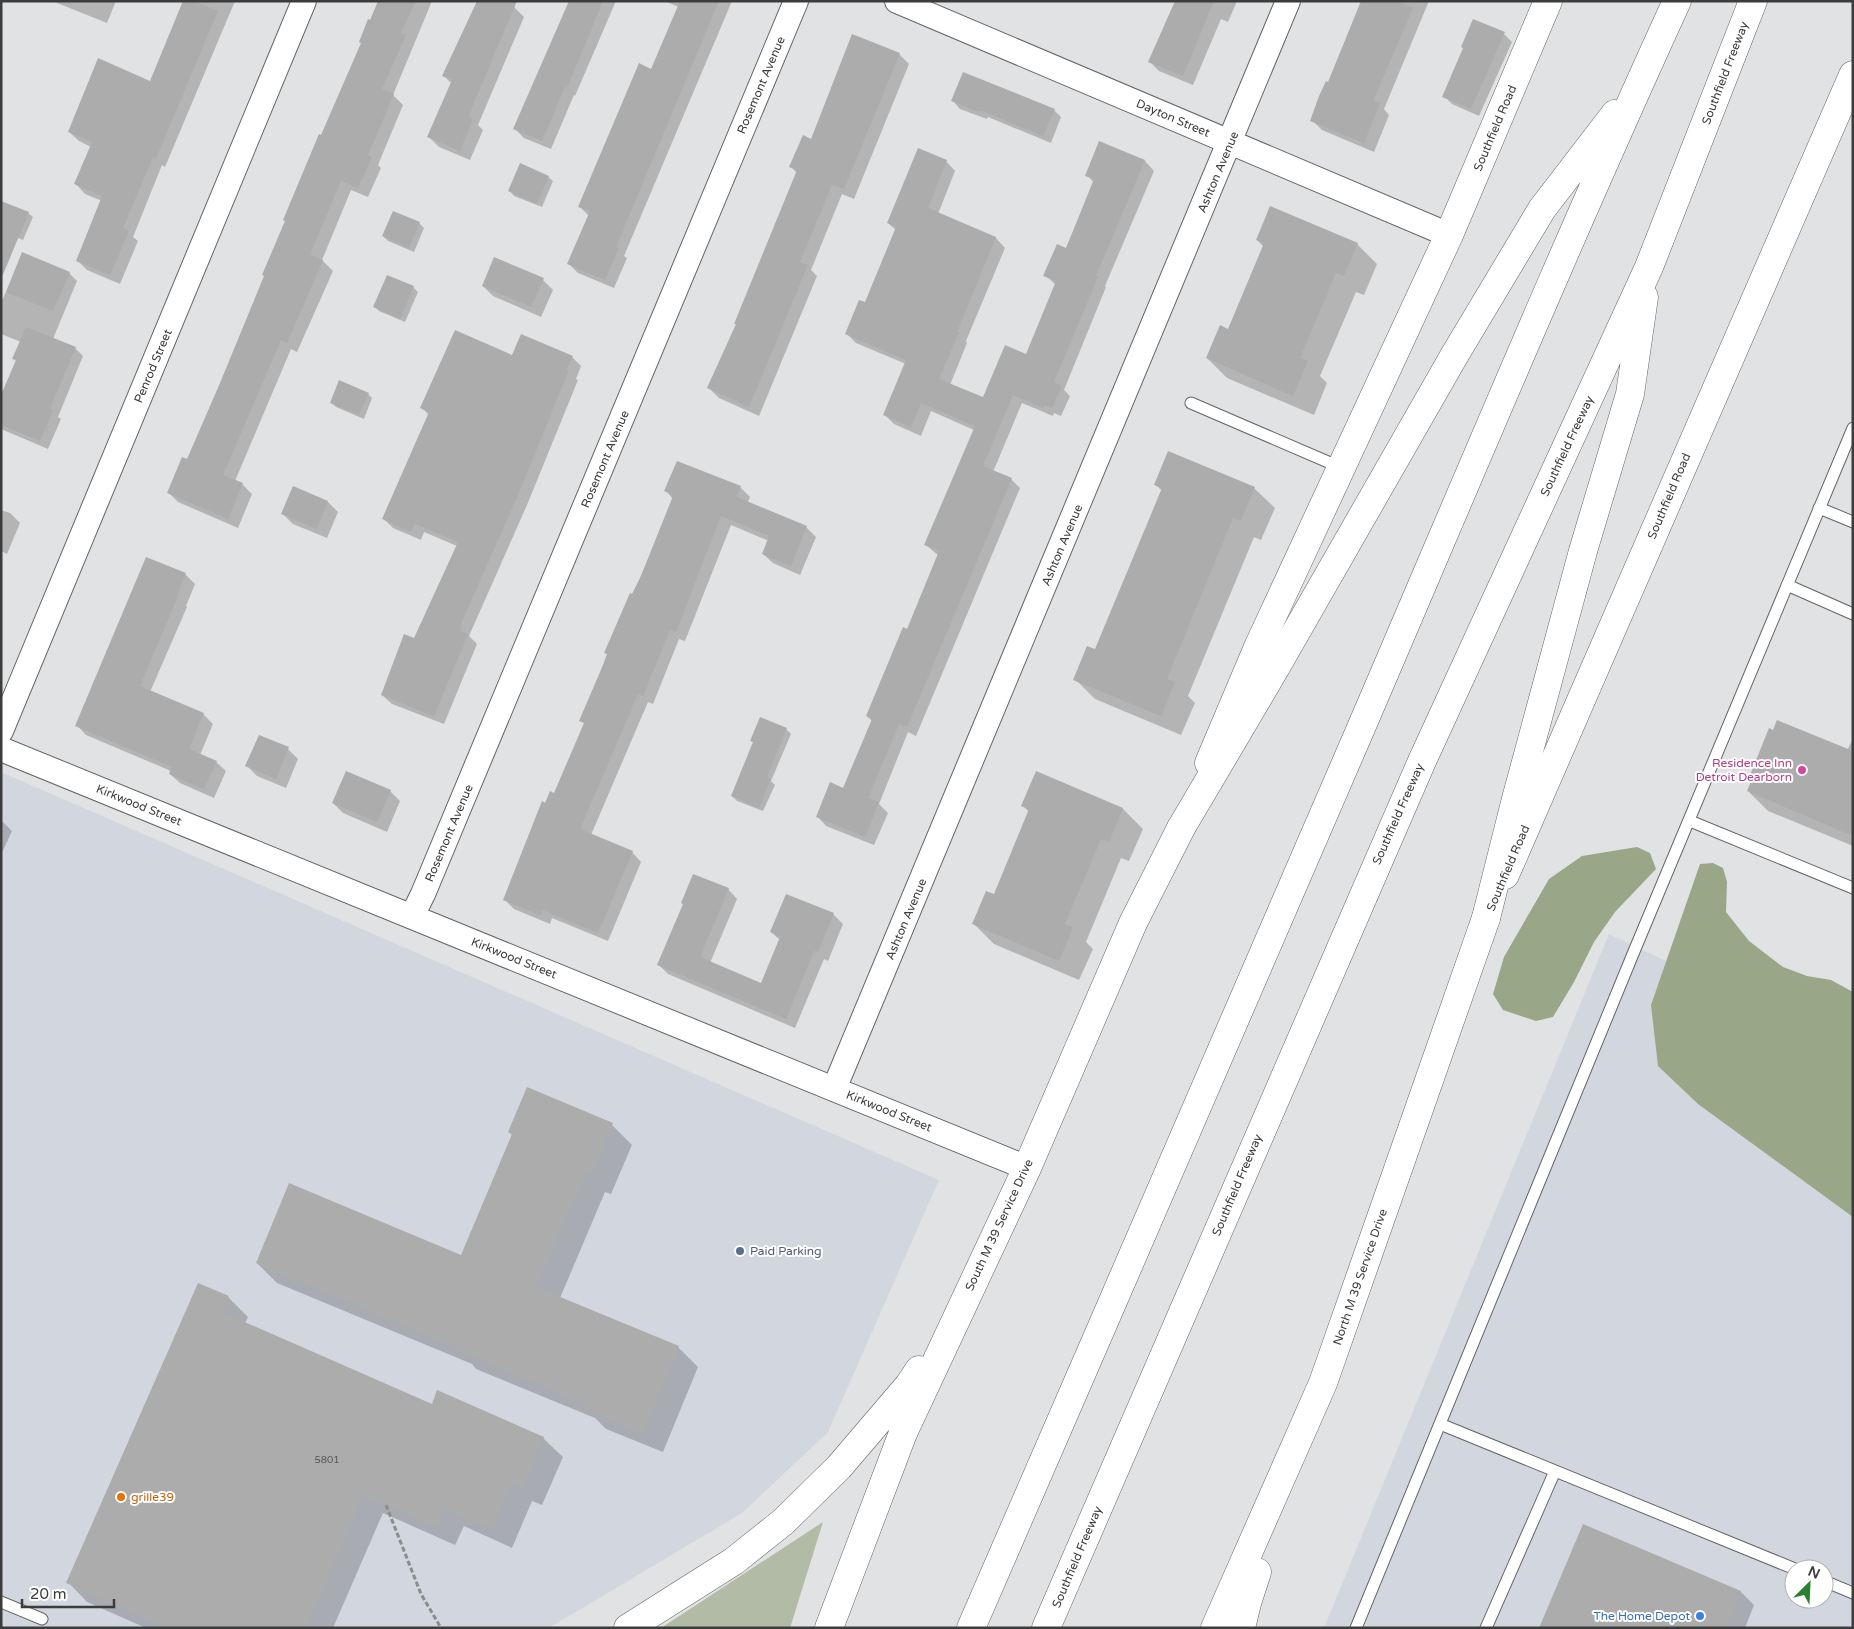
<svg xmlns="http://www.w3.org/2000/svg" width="1854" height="1629" font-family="'Varela Round',sans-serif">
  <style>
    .built { fill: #d2d7df; fill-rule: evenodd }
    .green { fill: #b2bba6 }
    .forest { fill: #99a687 }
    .shadow { fill: #0003 }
    .building { fill: #acacad }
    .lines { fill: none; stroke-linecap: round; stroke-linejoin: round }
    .lane-casing { stroke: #646566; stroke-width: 13 }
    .street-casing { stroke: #646566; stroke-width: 26 }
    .secondary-casing { stroke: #646566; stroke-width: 29 }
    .primary-casing { stroke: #646566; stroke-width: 29 }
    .highway-casing { stroke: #646566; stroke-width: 29 }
    .path { stroke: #8b8c8c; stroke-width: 3; stroke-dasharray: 5 2.5; stroke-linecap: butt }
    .lane { stroke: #fff; stroke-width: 11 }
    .street { stroke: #fff; stroke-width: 24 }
    .secondary { stroke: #fff; stroke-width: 28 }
    .primary { stroke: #fff; stroke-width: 28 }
    .highway { stroke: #fff; stroke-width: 28 }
    .hotel-dot { fill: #d1479c; stroke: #fff; stroke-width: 2 }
    .service-dot { fill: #5c6f8a; stroke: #fff; stroke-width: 2 }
    .food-dot { fill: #e8710a; stroke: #fff; stroke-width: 2 }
    .shop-dot { fill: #3f7fe0; stroke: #fff; stroke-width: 2 }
    .labels { text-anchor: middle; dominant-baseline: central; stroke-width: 4; stroke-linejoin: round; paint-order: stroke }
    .number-label { font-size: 10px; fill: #585858 }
    .street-label { font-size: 12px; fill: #3c3c3c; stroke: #fff }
    .hotel-label { font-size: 12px; fill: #b23c85; stroke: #fff; text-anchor: end }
    .service-label { font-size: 12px; fill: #4e5e75; stroke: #fff; text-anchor: start }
    .food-label { font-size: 12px; fill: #c56008; stroke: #fff; text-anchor: start }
    .shop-label { font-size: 12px; fill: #366cbe; stroke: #fff; text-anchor: end }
  </style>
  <rect width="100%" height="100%" fill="#e1e2e3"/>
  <path class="built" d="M1 772 939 1180 828 1432 742 1513 549 1628H1Z
    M1609 934 1685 970 1853 1119V1628H1324ZM1794 1569H1824V1599H1794Z"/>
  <path class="green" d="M823 1522 790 1628H661Z"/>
  <path class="forest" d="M1637 847 1650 853 1656 869 1615 912 1594 942 1574 982 1553 1017 1536 1021 1503 1010 1493 994 1504 957 1549 879 1582 856Z
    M1713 863 1723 868 1727 882 1726 912 1749 941 1783 967 1807 976 1831 980 1853 992V1217L1698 1104 1658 1066 1651 1005 1700 864Z"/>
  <path class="shadow" d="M52 1H116L107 23Z
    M183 1H235L165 167 162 165 133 237 138 241 120 284 87 270 77 260 102 201 85 194 76 184 91 147 79 141 69 132 151 82Z
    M380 1H432L393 95 403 105 378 165 381 168 368 197 351 190 322 260 333 271 297 352 291 349 235 481 242 484 252 494 238 528 178 502 168 492 187 461 221 384Z
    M570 1H616L575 96 574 95 551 149 524 138 515 129Z
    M664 1H732L624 256 627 258 614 288 578 273 569 264 589 216 579 206 652 70 679 7Z
    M1177 1H1237L1228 22 1221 19 1193 85 1159 71 1149 61Z
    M1363 1H1429L1384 109 1389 115 1374 152 1322 130 1312 120 1329 84Z
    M514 7 524 17 478 125 483 130 470 160 439 147 429 137 452 84 444 76Z
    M1504 34 1512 42 1479 116 1452 104 1444 96 1464 48Z
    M899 54 909 64 854 199 842 194 811 270 817 276 759 416 719 398 709 388 737 325 797 173 791 167 812 141Z
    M953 101 1054 110 1061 117 1051 143 988 117 987 119 960 109Z
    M1100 143 1145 161 1154 171 1105 286 1106 287 1064 390 1070 396 1061 416 1054 413 1053 416 1022 403 993 472 1011 479 1020 488 916 736 908 732 879 804 888 813 874 845 826 826 817 816 844 789 872 721 867 716 908 630 939 556 926 545 974 430 931 411 921 436 894 424 885 415 906 364 856 343 847 334 866 304 896 230 888 223 946 161 955 171 938 214 996 238 1005 248 966 341 967 343 950 385 984 399 1027 356 1056 285 1045 275 1067 249 1094 183 1087 175Z
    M548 177 553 181 542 207 514 196 510 191Z
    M28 213 33 217 23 240 1 231Z
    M419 223 424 228 414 252 388 241 383 236Z
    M1257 240 1357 244 1377 264 1364 295 1356 292 1320 376 1327 383 1314 415 1227 378 1207 358 1228 330 1264 247Z
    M23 254 69 273 77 281 53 339 75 348 83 356 58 417 61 419 48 449 1 429V398L17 362 14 359 21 342 1 334V303Z
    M543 280 553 290 541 317 493 296 483 286Z
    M413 287 418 292 405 322 379 311 375 307Z
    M513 356 572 357 581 366 576 379 578 380 527 505 469 636 477 644 444 724 392 704 382 695 415 640 457 546 424 532 421 540 393 528 384 519 429 415 421 407Z
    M368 394 372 398 364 419 336 407 331 402Z
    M1169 453 1254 488 1275 508 1261 540 1254 537 1188 696 1195 703 1181 735 1095 699 1075 679 1096 650 1162 491 1156 485Z
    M678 462 741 488 750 497 748 502 806 527 816 537 800 575 773 563 763 554 769 541 731 525 685 641 679 639 653 704 648 702 591 835 632 852 641 862 608 941 552 918 550 924 514 909 504 899 546 804 555 795 585 724 581 720 673 499 666 491Z
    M294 488 328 502 338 512 327 538 293 524 283 514Z
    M1 510 10 513 20 523 7 554 1 551Z
    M185 574 195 584 186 606 187 607 150 692 203 714 213 724 200 755 216 762 226 771 214 798 180 783 170 774 171 771 86 735 77 725Z
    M786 729 791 734 771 781 775 785 763 811 737 801 732 796 754 743 752 741Z
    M260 736 288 749 298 759 286 788 257 776 247 766Z
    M1853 738V846L1768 811 1748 791 1847 751Z
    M1036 773 1123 809 1143 829 1129 861 1121 858 1086 942 1093 949 1079 980 994 944 974 924 994 896 1029 812 1023 806Z
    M390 791 400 801 387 832 343 813 333 803Z
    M1 820 12 831 1 855Z
    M728 889 737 899 710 963 761 984 780 940 771 932 833 914 843 924 828 961 824 959 795 1028 668 974 659 965Z
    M612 1125 632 1145 611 1194 605 1192 560 1298 678 1347 698 1367 663 1452 606 1429 595 1418 476 1369 472 1364 277 1283 257 1263 461 1257 513 1136 509 1132Z
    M228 1297 248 1317 245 1323 432 1405 543 1438 563 1457 542 1505 532 1501 512 1548 464 1526 455 1545 383 1513 333 1628H146L87 1602 68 1582Z
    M1741 1592 1754 1605 1745 1628H1540Z"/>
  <path class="building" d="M183 1H193L218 11 160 149 156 158 153 157 123 228 129 231 110 275 76 261 102 196 74 184 92 142 68 132 98 58 150 81Z
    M378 1H416L401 33 406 35 382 89 394 94 368 155 372 157 358 188 341 181 311 252V255L323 260 287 343 281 340 223 475 243 483 228 519 167 493 182 457 187 459 220 383 264 276 262 275 285 221 283 220 319 134 321 135 361 43 359 42 368 19 370 20Z
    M477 1H517L468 117 473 119 460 151 427 137 452 80 442 76Z
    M569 1H603L567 88 565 87 542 141 513 129Z
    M680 1H719L616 247 619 248 605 280 567 264 590 211 578 207 639 63 651 69Z
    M1175 1H1214L1183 76 1148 62Z
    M1361 1H1397L1413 8 1373 101 1380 103 1364 143 1310 121 1319 96 1326 81 1328 82Z
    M1473 19 1505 32 1471 109 1442 97 1463 48 1461 47Z
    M852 34 900 53 844 189 832 185 800 262 808 265 749 407 707 388 736 324H734L797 170 789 167 803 135 811 139Z
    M963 72 1055 109 1043 136 980 110 979 112 951 101Z
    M1099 141 1145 160 1096 276 1098 277 1054 382 1062 386 1052 408 1045 405 1043 408 1013 395 983 466 1012 478 907 727 899 724 868 798 879 802 865 837 816 817 830 782 843 788 872 719 866 716 903 627 907 629 939 551 924 545 975 426 921 403 911 427 883 415 906 360 845 334 859 300 865 302 896 227 887 223 918 148 947 160 928 208 996 237 957 332H959L939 379 983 397 1005 345 1026 354 1056 281 1043 276 1057 244 1066 248 1094 179 1085 176Z
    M520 163 549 176 537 204 508 191Z
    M1 201 29 212 2 277H1Z
    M1270 206 1358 243 1344 276 1336 273 1300 358 1308 361 1293 396 1206 358 1220 325 1228 329 1264 243 1256 240Z
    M393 211 420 222 409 248 382 236Z
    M22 252 70 272 53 311 6 292Z
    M494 257 544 278 531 307 482 286Z
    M387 275 414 286 400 319 373 307Z
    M26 327 76 347 50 409 53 410 40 441 1 425V395L16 360 12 359Z
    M455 330 512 355 521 334 573 356 567 369 569 370 518 495 460 626 462 627 460 631 468 634 434 716 381 695 404 634 414 638 458 542 415 524 411 532 382 519 429 412 420 408Z
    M339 380 369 393 359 415 330 403Z
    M1168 451 1255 487 1241 521 1233 518 1198 603 1167 679 1175 682 1161 716 1073 680 1087 646 1095 649 1162 488 1154 485Z
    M677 461 741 486 737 497 807 526 791 566 762 554 769 536 721 516 676 632 670 630 643 696 638 694 580 829 633 851 598 933 543 910 540 915 503 900 542 801 545 803 550 791 554 793 584 723 579 721 603 665 607 654 604 653 630 593 632 594 641 576 673 496V495L664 491Z
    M293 486 328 501 317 529 281 514Z
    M146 557 186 573 177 596H178L140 686 204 713 189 749 217 761 204 789 169 774 172 767 75 726Z
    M760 717 787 728 767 777 771 779 759 808 731 796 753 742 750 741Z
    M1777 720 1853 751V836L1747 791 1751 781 1748 780 1769 728 1773 730Z
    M259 735 289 747 276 779 245 766Z
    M346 771 391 790 377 822 332 803Z
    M1036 771 1123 808 1109 842 1101 839 1065 924 1073 928 1059 961 972 924 986 891 994 894 1029 809 1021 806Z
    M693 874 729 888 700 957 761 983 780 937 770 932 786 894 834 913 818 952 814 951 786 1019 657 965 683 904 681 903Z
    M527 1087 613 1123 591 1175 585 1173 536 1287 679 1346 643 1433 584 1409 586 1404 455 1349 456 1347 256 1263 289 1183 461 1255 512 1134 508 1132Z
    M198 1283 229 1296 222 1312 432 1404 437 1390 544 1437 522 1487 513 1482 492 1529 444 1508 436 1526 363 1495 305 1628H169L66 1583Z
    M1583 1524 1741 1591 1726 1628H1539Z"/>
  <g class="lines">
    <defs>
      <path id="lane" d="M1191 403 1342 468
        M1819 508 1853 522
        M1787 585 1853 614
        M1690 821 1853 888
        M1440 1424 1795 1569
        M1824 1581 1853 1593
        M1 1602 42 1619
        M1356 1628 1635 949 1853 428
        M1486 1628 1555 1471"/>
      <path id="street" d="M897 1 1449 235
        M1 731 304 1
        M1 749 1027 1168
        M412 916 423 894 796 1
        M834 1089 1288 1"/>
      <path id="secondary" d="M1209 763 1259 645 1449 235 1548 1
        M1505 875 1853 75"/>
      <path id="primary" d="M628 1628 734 1561 783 1522 839 1467 909 1385 919 1370
        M829 1628 903 1433 1027 1168 1133 923 1181 828
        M1215 1628 1323 1383 1486 918
        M1241 1628 1247 1603 1257 1572"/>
      <path id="highway" d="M1181 828 1276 667 1454 356 1542 209 1615 114
        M1486 918 1516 799 1583 551 1630 394 1644 297
        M971 1628C1101 1328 1232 1029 1361 728 1465 486 1567 241 1677 1
        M1046 1628 1422 761 1649 267 1753 1"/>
    </defs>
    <use href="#lane" class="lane-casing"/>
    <use href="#street" class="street-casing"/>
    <use href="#secondary" class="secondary-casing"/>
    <use href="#primary" class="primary-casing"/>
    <use href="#highway" class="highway-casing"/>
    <path class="path" d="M386 1505 421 1594 441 1628"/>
    <use href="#lane" class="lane"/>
    <use href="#street" class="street"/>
    <use href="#secondary" class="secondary"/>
    <use href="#primary" class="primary"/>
    <use href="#highway" class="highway"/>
  </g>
  <circle class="hotel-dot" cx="1802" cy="770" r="5"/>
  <circle class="service-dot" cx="740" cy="1251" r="5"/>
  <circle class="food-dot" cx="121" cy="1497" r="5"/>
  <circle class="shop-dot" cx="1700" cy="1616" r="5"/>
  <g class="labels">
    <g class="number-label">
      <text x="327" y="1460">5801</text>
    </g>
    <g class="street-label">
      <text transform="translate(1725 73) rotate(-69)">Southfield Freeway</text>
      <text transform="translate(761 85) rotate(-67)">Rosemont Avenue</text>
      <text transform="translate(1173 118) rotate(23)">Dayton Street</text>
      <text transform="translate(1495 128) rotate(-67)">Southfield Road</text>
      <text transform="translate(1218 172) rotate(-67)">Ashton Avenue</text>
      <text transform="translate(153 366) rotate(-67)">Penrod Street</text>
      <text transform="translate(1567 446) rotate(-65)">Southfield Freeway</text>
      <text transform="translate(605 459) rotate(-67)">Rosemont Avenue</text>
      <text transform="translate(1669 496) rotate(-67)">Southfield Road</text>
      <text transform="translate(1062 545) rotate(-67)">Ashton Avenue</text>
      <text transform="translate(139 805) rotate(22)">Kirkwood Street</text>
      <text transform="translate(1398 814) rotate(-66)">Southfield Freeway</text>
      <text transform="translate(449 833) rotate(-67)">Rosemont Avenue</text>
      <text transform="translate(1508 868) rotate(-67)">Southfield Road</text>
      <text transform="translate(906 919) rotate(-67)">Ashton Avenue</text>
      <text transform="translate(514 958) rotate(22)">Kirkwood Street</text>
      <text transform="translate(889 1111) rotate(22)">Kirkwood Street</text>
      <text transform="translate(1237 1185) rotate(-67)">Southfield Freeway</text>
      <text transform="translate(999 1225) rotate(-65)">South M 39 Service Drive</text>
      <text transform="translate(1360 1277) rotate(-71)">North M 39 Service Drive</text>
      <text transform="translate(1077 1557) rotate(-67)">Southfield Freeway</text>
    </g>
    <g class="hotel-label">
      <text x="1792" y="763">Residence Inn<tspan x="1792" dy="14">Detroit Dearborn</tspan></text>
    </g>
    <g class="service-label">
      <text x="750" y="1251">Paid Parking</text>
    </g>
    <g class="food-label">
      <text x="131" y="1497">grille39</text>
    </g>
    <g class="shop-label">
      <text x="1690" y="1616">The Home Depot</text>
    </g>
  </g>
  <rect width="1854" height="1629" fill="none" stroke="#3c3c3c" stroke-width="5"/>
  <g transform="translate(1809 1584) rotate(24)"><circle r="24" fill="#ffffff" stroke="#b1b1b1"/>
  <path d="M0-4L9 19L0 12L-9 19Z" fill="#29802f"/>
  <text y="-8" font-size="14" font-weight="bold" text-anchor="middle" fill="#3c3c3c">N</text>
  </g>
  <path d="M22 1599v8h92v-8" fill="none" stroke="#3c3c3c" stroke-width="2.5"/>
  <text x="30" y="1599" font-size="15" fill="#3c3c3c" stroke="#ffffff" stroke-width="4" paint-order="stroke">20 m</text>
</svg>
